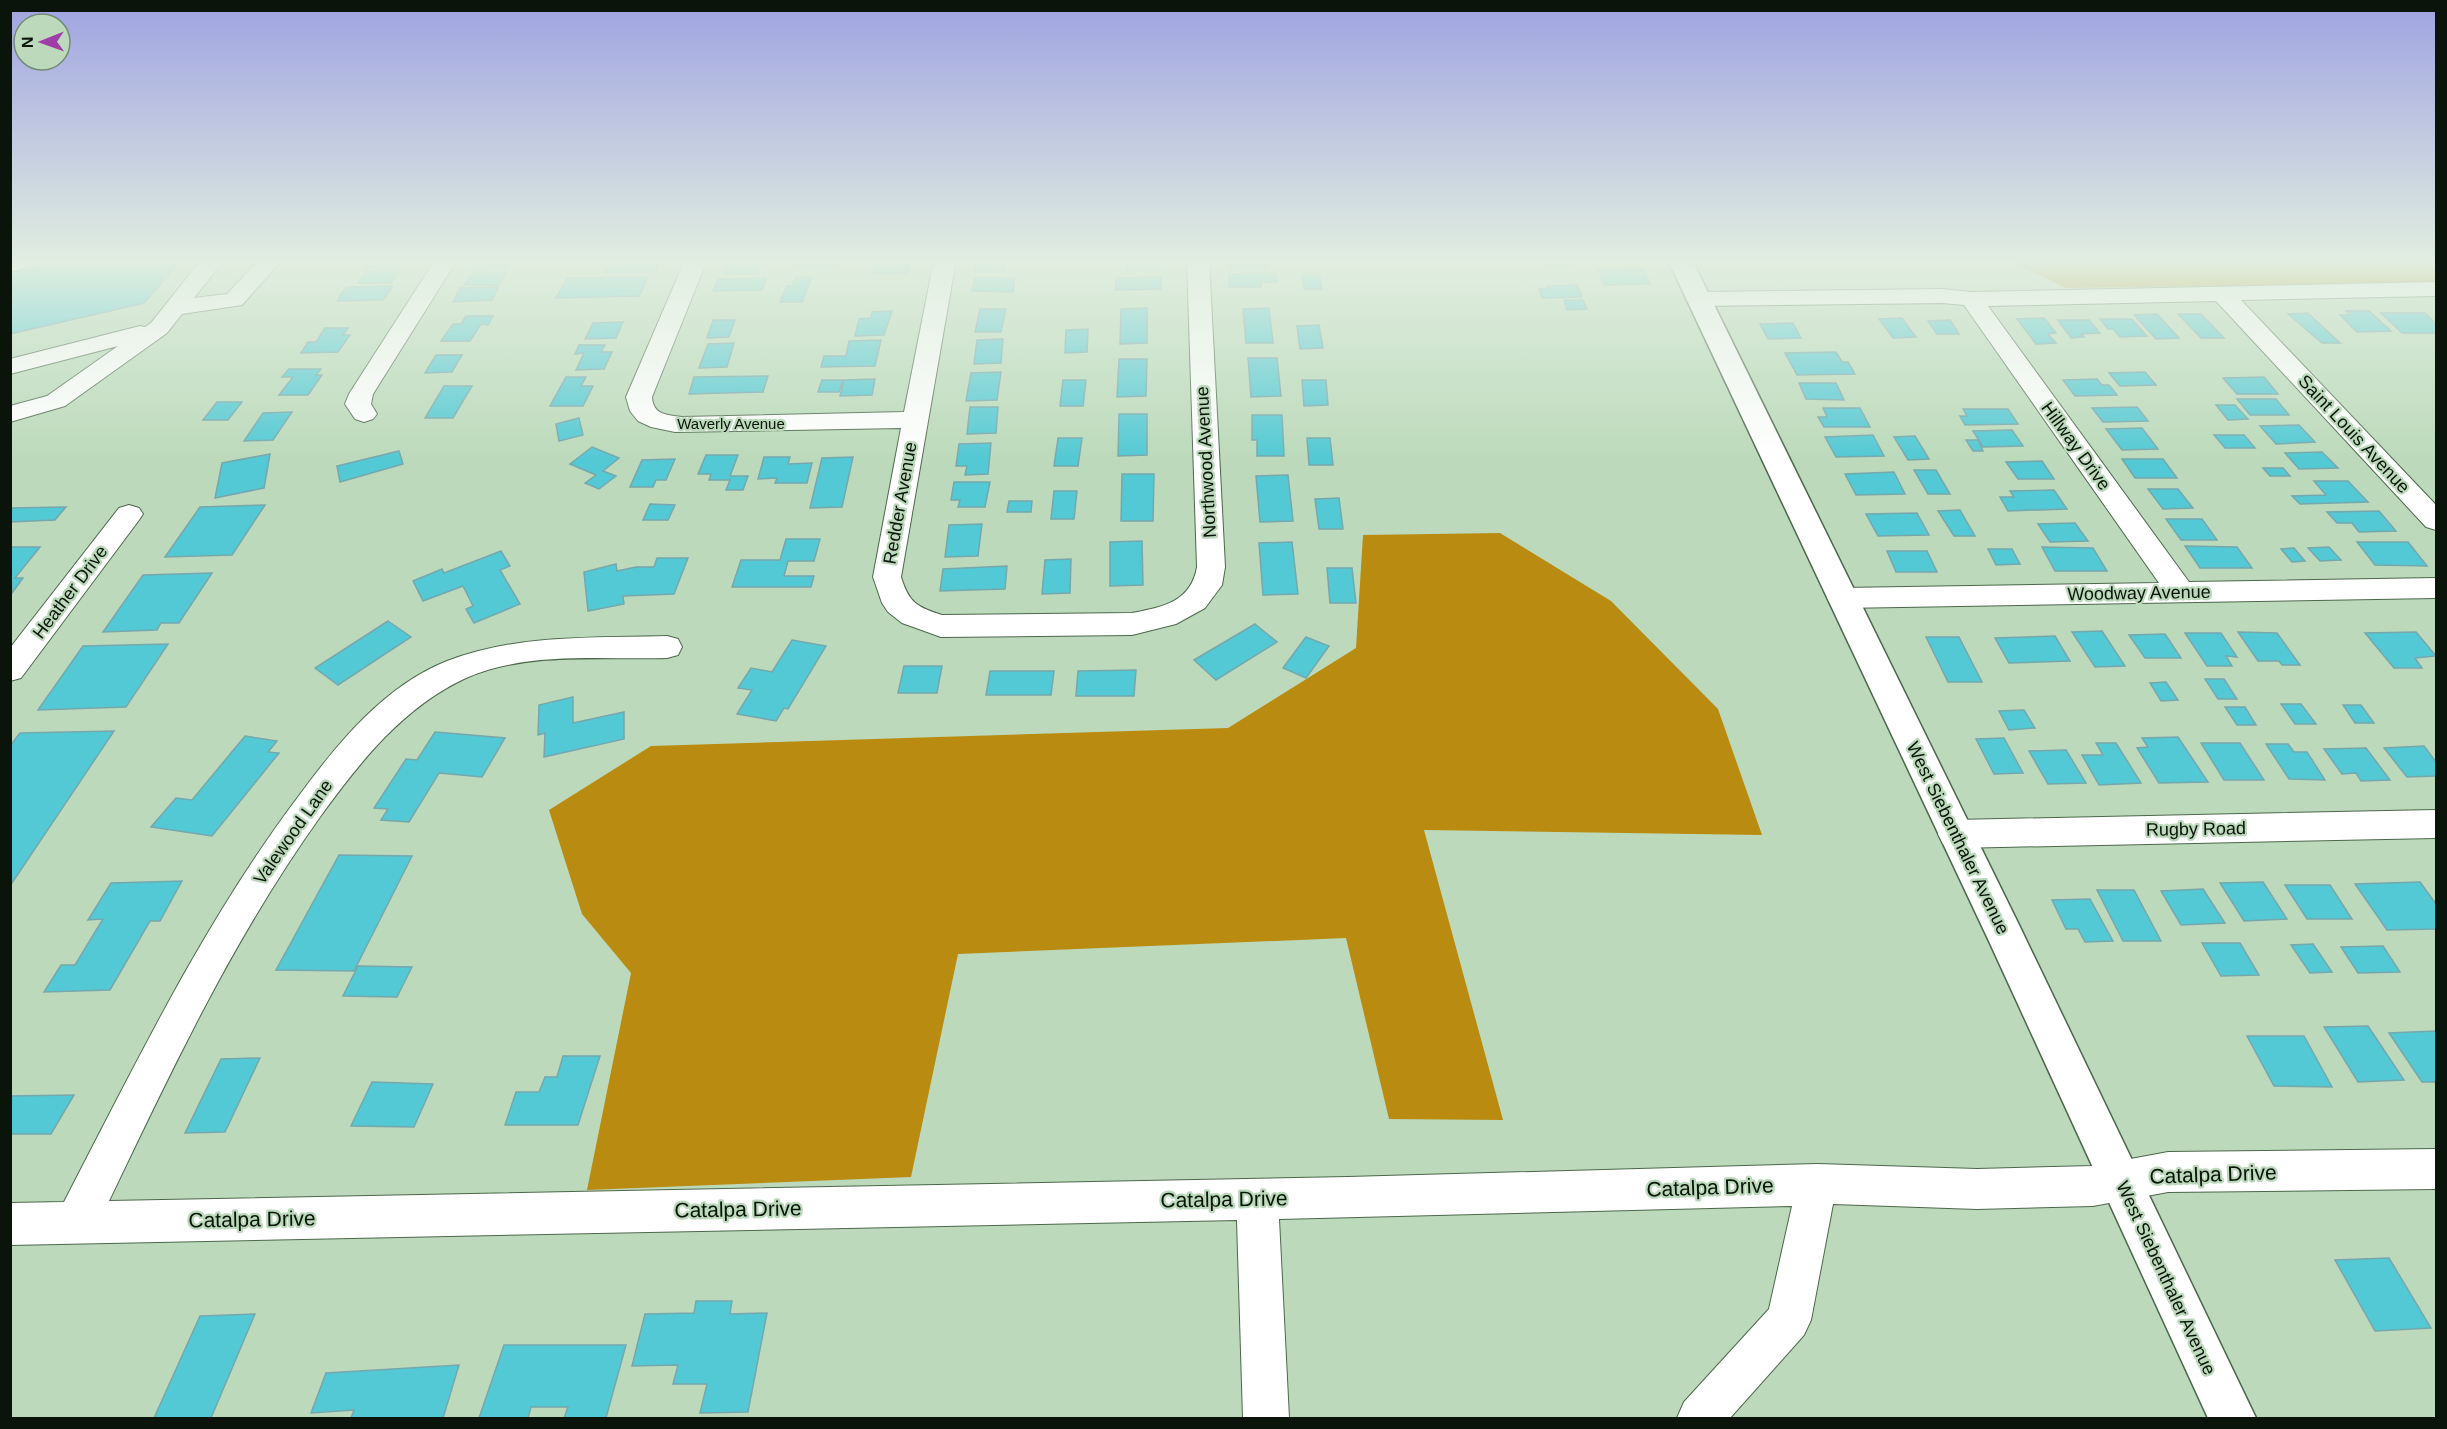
<svg xmlns="http://www.w3.org/2000/svg" width="2447" height="1429" font-family="Arial,sans-serif">
  <style>
    .forest { fill: #b98b11 }
    .building { fill: #52c9d4; stroke: #76a7ac; stroke-width: 1.5 }
    .lines { fill: none; stroke-linecap: round; stroke-linejoin: round }
    .minor-casing { stroke: #4d674c; stroke-width: 2 }
    .major-casing { stroke: #4d674c; stroke-width: 3 }
    .minor { fill: #fff; fill-rule: evenodd }
    .major { fill: #fff; fill-rule: evenodd }
    .labels { text-anchor: middle; dominant-baseline: central; stroke-width: 4.5; stroke-linejoin: round; paint-order: stroke }
    .far-street-label { font-size: 15px; fill: #0a140a; stroke: #bcdabb }
    .street-label { font-size: 18px; fill: #0a140a; stroke: #bcdabb }
    .near-street-label { font-size: 21px; fill: #0a140a; stroke: #bcdabb }
  </style>
  <rect width="100%" height="100%" fill="#bcdabb"/>
  <path class="forest" d="M2008 260H2436V283L2066 288Z
    M1500 533 1611 601 1718 709 1762 835 1424 830 1503 1120 1389 1119 1346 938 958 954 911 1177 587 1190 631 973 582 914 549 810 651 746 1228 728 1356 648 1363 535Z"/>
  <path class="building" d="M48 260H181L144 303 10 334V269Z
    M371 260H403L397 268H365Z
    M478 260H510L505 269H472Z
    M612 260H660L655 272 605 273Z
    M763 260 757 274H724L730 261Z
    M796 260H816L813 267H793Z
    M819 260H841L839 267H817Z
    M976 260H1005L1004 272H974Z
    M1127 260H1160V271H1127Z
    M1230 260H1267L1268 268H1230Z
    M1543 260H1569L1570 266 1545 265Z
    M1594 260H1640L1641 263H1596Z
    M875 261H911L908 274H871Z
    M1643 268 1650 284 1604 285 1598 269Z
    M400 270 391 283H358L367 271Z
    M473 272 506 273 498 285H464Z
    M1276 273 1277 282H1261V287H1229V274Z
    M1319 273 1322 289H1304L1301 274Z
    M648 277 639 296 556 298 567 278Z
    M796 277H812L802 302H780L787 286H792Z
    M1161 277V289L1116 290V278Z
    M766 278 762 290 713 291 718 279Z
    M975 278H1015L1013 292 972 291Z
    M1577 285 1582 297 1542 298 1539 289 1549 288 1548 286Z
    M393 286 383 300 337 301 346 287Z
    M499 287 492 300 453 302 460 288Z
    M1564 300H1583L1587 309 1567 310Z
    M1147 308V343L1120 344 1121 309Z
    M1269 308 1273 343H1246L1243 309Z
    M980 309H1006L1001 332H975Z
    M892 311 884 335 855 336 859 319 871 318 872 312Z
    M2346 311H2369L2391 331 2357 332 2340 315H2350Z
    M2308 313 2340 343H2322L2288 314Z
    M2381 313H2425L2436 324V333H2402Z
    M2157 314 2179 338 2156 339 2134 315Z
    M2178 314H2201L2224 338H2201Z
    M466 316H493L488 325 481 324 470 341H441L453 324H461Z
    M1902 318 1916 337 1893 338 1879 319Z
    M2044 318 2056 333 2048 334 2056 343 2036 344 2017 319Z
    M2100 319H2132L2147 336 2120 337 2113 329H2108Z
    M713 320H735L729 337 707 338Z
    M1950 320 1959 334H1937L1928 321Z
    M2058 320H2089L2100 333 2081 334 2084 337 2071 338Z
    M623 322 616 338 585 339 593 323Z
    M1793 323 1801 338 1768 339 1760 324Z
    M1319 325 1323 348 1300 349 1297 326Z
    M325 328H348L343 335H350L338 352 301 353 308 342H316Z
    M1088 329 1087 352 1065 353 1066 330Z
    M1003 339 1001 363 974 364 977 340Z
    M881 340 875 366 821 367 824 356H846L849 341Z
    M734 343 727 367 699 368 708 344Z
    M579 345H605L601 352H612L604 369 576 370 584 353 575 354Z
    M1836 352 1842 362H1848L1855 374 1797 375 1785 353Z
    M436 355H462L452 372 425 373Z
    M1248 358H1277L1281 396 1251 397Z
    M1119 359H1147L1146 396 1117 397Z
    M289 369H321L316 375H322L308 395H279L293 377H282Z
    M1001 372 997 400 966 401 971 373Z
    M2145 372 2156 385 2120 386 2109 373Z
    M768 376 763 392 689 394 694 377Z
    M566 377H586L581 386H593L583 406H550Z
    M2264 377 2278 394H2237L2223 378Z
    M875 379 872 395 840 396 844 380Z
    M2097 379 2102 385H2109L2117 395 2075 396 2063 380Z
    M822 380H843L839 392H818Z
    M1063 380H1086L1083 406H1060Z
    M1302 380H1326L1328 405 1304 406Z
    M1799 383H1836L1844 400 1806 399Z
    M444 386H472L453 418H425Z
    M2237 399H2276L2289 415H2250Z
    M217 402H242L228 420H203Z
    M2216 405H2235L2248 419 2228 420Z
    M970 407H998L996 433 967 434Z
    M2137 407 2148 421 2103 422 2092 408Z
    M1823 408H1860L1870 427H1824L1818 417H1827Z
    M1963 409H2008L2018 424 1965 425 1960 416H1967Z
    M292 412 273 440 244 441 263 413Z
    M1119 414H1147V455L1118 456Z
    M1252 415H1282L1284 456H1257V440H1252Z
    M579 418 583 435 559 441 556 424Z
    M2299 425 2315 442 2276 444 2260 426Z
    M2142 428 2158 449 2122 450 2106 429Z
    M2012 430 2023 446 1983 447 1973 431Z
    M1873 435 1884 456 1836 457 1825 437Z
    M2214 435H2244L2255 448H2225Z
    M1915 436 1929 459 1908 460 1894 437Z
    M1058 438H1082L1078 466H1054Z
    M1307 438H1330L1333 465H1309Z
    M1966 440H1978L1983 451H1973Z
    M991 443 988 474 965 475 967 466H956L959 444Z
    M592 447 619 458 603 471 616 476 599 489 585 483 596 475 570 464Z
    M399 451 403 464 340 482 337 466Z
    M2322 452 2338 468 2299 469 2285 453Z
    M270 454 264 488 215 498 222 463Z
    M706 455H738L730 476H748L743 490H726L730 480H709L711 474H698Z
    M764 457H790L788 464 812 463 807 483H775L777 478 758 479Z
    M853 457 842 507 810 508 822 458Z
    M675 459 666 480H656L653 487H630L642 460Z
    M2122 459H2163L2177 478H2135Z
    M2042 461 2054 479H2018L2006 462Z
    M2263 468H2283L2290 476H2270Z
    M1914 470H1936L1950 494H1928Z
    M1894 472 1905 494 1856 495 1845 474Z
    M1122 474H1154L1153 521H1121Z
    M1288 475 1293 521 1260 522 1256 476Z
    M2314 481H2348L2368 502 2300 504 2292 496 2326 495Z
    M954 482H990L985 507H958L960 500H951Z
    M2148 489H2178L2193 508 2163 509Z
    M2054 490 2067 509 2008 511 2000 497H2014L2010 491Z
    M1054 491H1077L1074 519H1051Z
    M1339 498 1343 529H1319L1315 499Z
    M1009 501H1032L1031 512H1007Z
    M650 504 675 505 668 520H643Z
    M265 505 232 555 165 557 200 507Z
    M66 507 55 520 10 522V508Z
    M1960 510 1975 536H1954L1938 511Z
    M2379 511 2396 531 2359 532 2352 523H2337L2327 512Z
    M1917 513 1929 535 1878 536 1866 514Z
    M2166 519H2202L2217 540H2181Z
    M2075 523 2088 541 2050 542 2038 524Z
    M982 524 978 556 945 557 949 525Z
    M786 539H820L814 561H788L784 576H814L811 587H732L741 560H780Z
    M1142 541 1143 585 1110 586V542Z
    M1292 542 1298 594 1263 595 1259 543Z
    M2357 542H2408L2427 566 2375 565Z
    M2185 546 2237 547 2252 568H2200Z
    M10 547H40L15 578H23L12 593Z
    M2042 547 2093 548 2107 571H2055Z
    M2329 547 2341 560 2320 561 2308 548Z
    M2294 548 2305 561 2292 562 2281 549Z
    M1988 549H2012L2020 564 1996 565Z
    M501 551 510 566 500 570 520 604 474 623 466 609 473 606 463 586 423 601 413 581 442 569 444 573Z
    M1887 551H1927L1937 572H1896Z
    M657 558H688L674 594 623 596 624 604 588 611 584 572 616 564 617 571 636 567H654Z
    M1071 559 1070 593 1042 594 1045 560Z
    M1007 566 1005 589 940 591 943 569Z
    M1327 568H1352L1356 603H1330Z
    M212 573 179 623H161L157 630 103 632 143 575Z
    M388 621 411 637 338 685 315 668Z
    M1255 624 1277 642 1216 680 1194 660Z
    M2102 631 2125 666 2095 667 2072 632Z
    M2238 632 2277 633 2300 665H2282L2279 661H2258Z
    M2416 632 2436 656 2415 658 2422 668H2394L2365 633Z
    M2185 633H2221L2237 657 2226 656 2232 666H2207Z
    M2165 634 2181 658H2145L2129 635Z
    M2055 636 2070 661 2009 663 1995 638Z
    M1306 637 1329 646 1306 678 1283 668Z
    M1926 637H1959L1982 682H1948Z
    M792 640 826 646 788 709 784 708 776 721 737 714 752 690 738 688 751 668 772 672Z
    M168 644 126 707 38 710 83 646Z
    M904 666H942L937 693H898Z
    M1136 670 1134 696H1076L1078 671Z
    M990 671H1054L1051 695H986Z
    M2205 679H2224L2237 699H2218Z
    M2166 682 2178 700 2161 701 2150 683Z
    M573 697V723L624 712V739L544 757 545 733 538 735 539 705Z
    M2281 704H2301L2316 724H2295Z
    M2343 705H2361L2374 723H2355Z
    M2225 707H2245L2256 725H2237Z
    M2024 710 2035 728 2009 730 1999 711Z
    M114 731 10 886V746L20 733Z
    M435 732 505 738 482 777 439 773 409 822 381 820 388 809 374 808 406 759 417 760Z
    M245 736 277 741 268 752 279 753 212 836 151 827 176 798 192 800Z
    M2178 737 2208 782 2159 783 2137 748 2148 747 2142 738Z
    M2004 738 2023 773 1994 774 1976 739Z
    M2096 743H2116L2141 783 2099 785 2082 755H2103Z
    M2201 743H2240L2264 780H2224Z
    M2266 744H2288L2294 752H2307L2325 780 2289 779Z
    M2424 746 2436 762V776L2407 777 2384 748Z
    M2366 748 2390 780 2361 781 2356 773 2342 774 2324 749Z
    M2066 750 2086 783 2048 784 2029 751Z
    M339 855 412 856 354 971 276 970Z
    M182 881 160 921H150L110 990 44 992 61 965H75L103 919 88 920 111 883Z
    M2263 882 2287 919 2244 921 2220 883Z
    M2420 882 2436 904V929L2387 930 2355 884Z
    M2285 885H2330L2352 919H2307Z
    M2203 889 2225 923 2181 925 2161 891Z
    M2097 890H2134L2161 941H2123Z
    M2090 899 2113 941 2085 942 2078 929H2066L2052 900Z
    M2202 943H2240L2259 975 2221 976Z
    M2313 944 2332 972 2310 973 2291 945Z
    M2383 946 2400 972 2358 973 2341 947Z
    M358 966 412 967 397 997 343 996Z
    M2368 1026 2404 1080 2358 1082 2324 1027Z
    M2436 1031V1082H2422L2389 1033Z
    M2247 1036H2304L2332 1087 2274 1086Z
    M563 1056H600L578 1125H505L516 1092H539L545 1077H557Z
    M260 1058 225 1132 185 1133 221 1059Z
    M372 1082 433 1084 414 1127 351 1126Z
    M74 1095 51 1134H10V1096Z
    M2389 1258 2431 1328 2375 1331 2335 1260Z
    M696 1301H732L730 1314 767 1313 748 1412 700 1413 707 1384H673L678 1365 632 1366 645 1314 694 1313Z
    M255 1314 211 1418H154L200 1316Z
    M504 1345H626L606 1418H564L568 1407H531L528 1418H479Z
    M459 1365 443 1418H351L354 1410 311 1413 326 1373Z"/>
  <g class="lines">
    <defs>
      <path id="minor" d="M10 260H41L38 265 10 272Z
        M201 260H224L194 298 227 294 259 260H282L242 305 182 314 167 333 65 406 10 422V406L47 396 118 346 10 374V359L140 326 145 327 151 323Z
        M435 260H457L373 394 371 404 377 414 373 419 364 422 355 419 345 404 349 394Z
        M685 260H707L652 397C653 415 667 415 682 417L904 412 934 260H956L901 577C909 603 917 607 942 615L1132 613C1163 607 1191 602 1197 567L1187 260H1209L1225 567 1222 585 1205 608 1176 624 1132 635 941 637 902 623 888 612 882 603 873 577 901 428 675 432 651 427 638 421 630 411 626 397Z
        M2436 282V296L2241 300 2436 505V530L2426 527 2216 301 1988 306 2189 582 2436 578V598L1842 608 1832 605 1827 598 1832 591 1842 588 2159 583 1964 305 1943 303 1698 306 1690 304 1686 299 1690 294 1698 292 1943 289 1971 292Z
        M129 505 139 508 143 514 139 520 21 678 10 681V648L119 508Z
        M667 636 678 639 682 647 678 655 667 658C601 660 527 651 466 678 403 707 359 763 320 817 234 937 172 1069 109 1201L1348 1177 1818 1164 1977 1169 2093 1166 2168 1152 2436 1149V1189L2168 1192 2093 1206 1977 1209 1833 1204 1811 1320 1804 1335 1730 1418H1677L1684 1402 1769 1309 1792 1206 1279 1219 1289 1418H1243L1237 1220 10 1245V1203L64 1202C136 1063 204 922 298 797 337 744 384 686 447 661 518 634 592 638 667 636Z
        M2436 810V838L1955 848 1943 844 1938 834 1943 824 1955 820Z"/>
      <path id="major" d="M1668 260H1692L2020 927 2256 1418H2208L1988 939Z"/>
    </defs>
    <use href="#minor" class="minor-casing"/>
    <use href="#major" class="major-casing"/>
    <use href="#minor" class="minor"/>
    <use href="#major" class="major"/>
  </g>
  <linearGradient id="sky" x2="0" y2="1"><stop stop-color="#9fa3e1"/><stop offset="0.57" stop-color="#e1eee0"/><stop offset="1" stop-color="#e1eee0" stop-opacity="0"/></linearGradient>
  <rect width="2447" height="460" fill="url(#sky)"/>
  <g class="labels">
    <g class="far-street-label">
      <text x="731" y="423">Waverly Avenue</text>
    </g>
    <g class="street-label">
      <text transform="translate(2354 434) rotate(47)">Saint Louis Avenue</text>
      <text transform="translate(2076 446) rotate(54)">Hillway Drive</text>
      <text transform="translate(1206 462) rotate(-93)">Northwood Avenue</text>
      <text transform="translate(900 503) rotate(-80)">Redder Avenue</text>
      <text transform="translate(70 592) rotate(-53)">Heather Drive</text>
      <text transform="translate(2139 593) rotate(-1)">Woodway Avenue</text>
      <text transform="translate(2196 829) rotate(-1)">Rugby Road</text>
      <text transform="translate(293 832) rotate(-55)">Valewood Lane</text>
      <text transform="translate(1958 838) rotate(64)">West Siebenthaler Avenue</text>
      <text transform="translate(2166 1278) rotate(65)">West Siebenthaler Avenue</text>
    </g>
    <g class="near-street-label">
      <text transform="translate(2213 1174) rotate(-2)">Catalpa Drive</text>
      <text transform="translate(1710 1187) rotate(-2)">Catalpa Drive</text>
      <text transform="translate(1224 1199) rotate(-1)">Catalpa Drive</text>
      <text transform="translate(738 1209) rotate(-1)">Catalpa Drive</text>
      <text transform="translate(252 1219) rotate(-1)">Catalpa Drive</text>
    </g>
  </g>
  <rect width="2447" height="1429" fill="none" stroke="#0a140a" stroke-width="24"/>
  <g transform="translate(42 42) rotate(269)"><circle r="28" fill="#bcdabb" stroke="#758b74" stroke-width="1.5"/>
  <path d="M0-4.5L10 22L0 15L-10 22Z" fill="#9e3ea6"/>
  <text y="-9" font-size="16" font-weight="bold" text-anchor="middle" fill="#0a140a">N</text>
  </g>
</svg>
